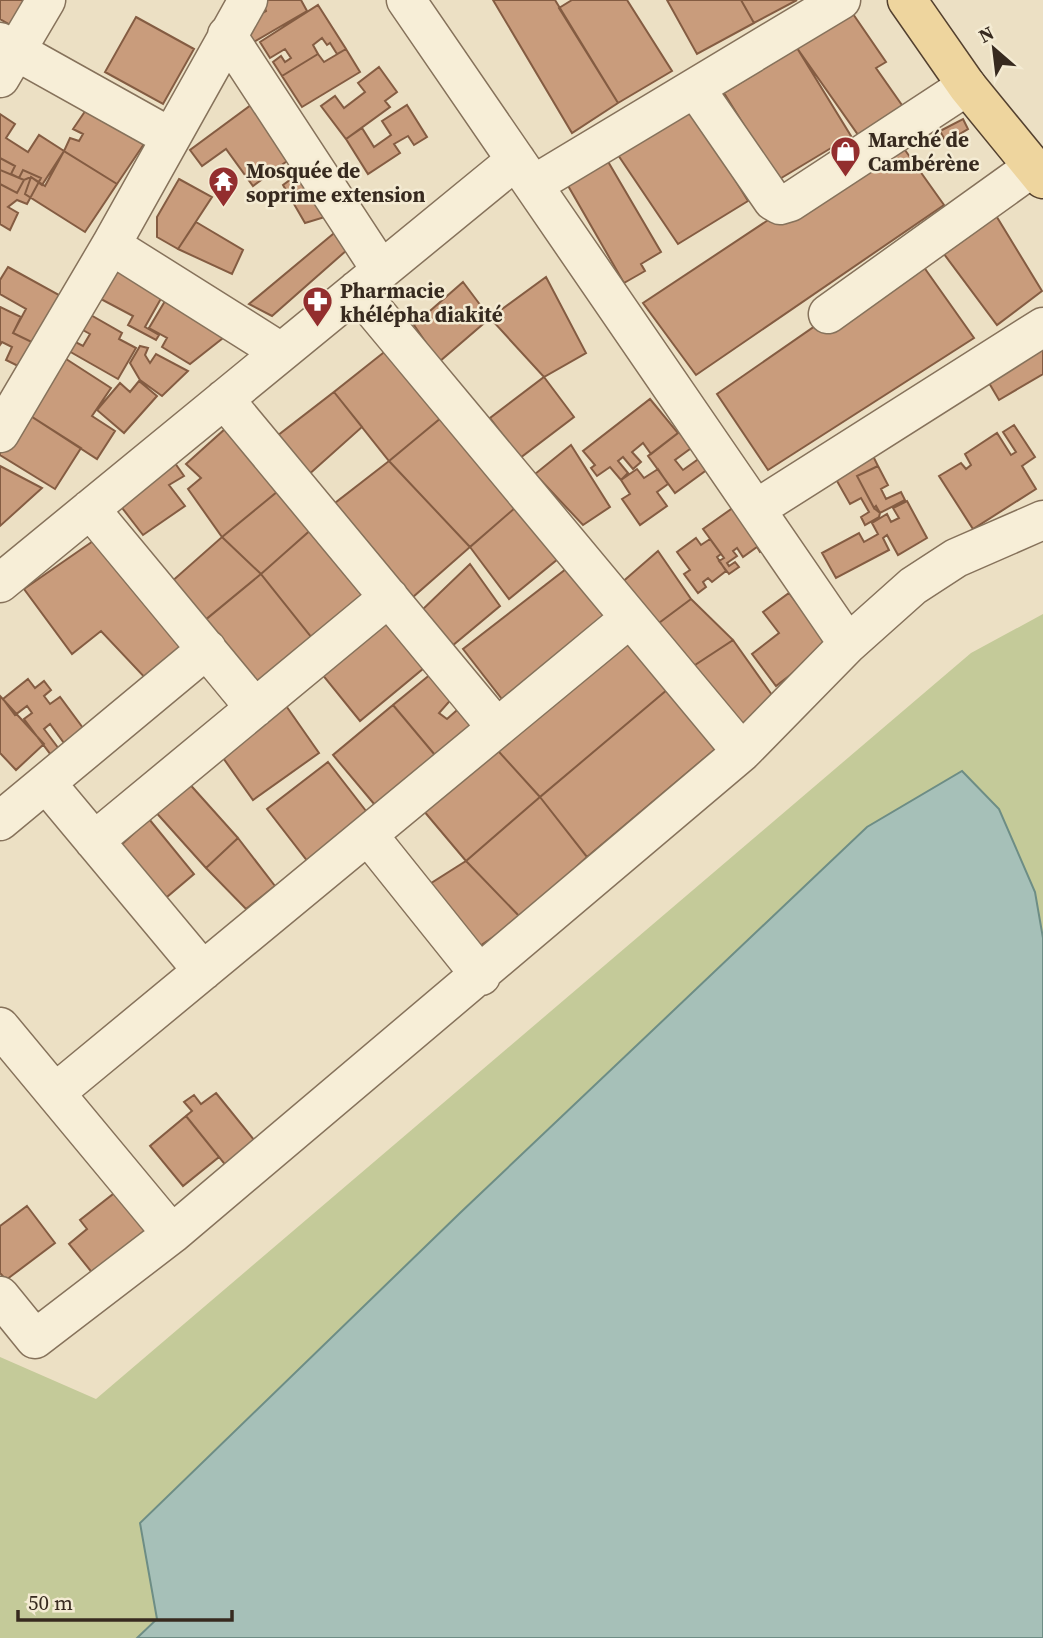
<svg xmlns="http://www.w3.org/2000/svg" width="1043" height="1638" font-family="'Source Serif 4',serif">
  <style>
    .green { fill: #c4ca99 }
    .water { fill: #a6c0b8; stroke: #6d8d85; stroke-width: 2 }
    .building { fill: #c99c7c; stroke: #845c42; stroke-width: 2 }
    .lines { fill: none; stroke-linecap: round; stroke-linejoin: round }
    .minor-casing { stroke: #86725b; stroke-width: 41 }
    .major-casing { stroke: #54412f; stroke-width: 41 }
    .minor { stroke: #f7eed7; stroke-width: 38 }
    .major { stroke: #eed59e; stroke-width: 38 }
    .labels { text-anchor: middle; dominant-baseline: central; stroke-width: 5; stroke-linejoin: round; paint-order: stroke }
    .poi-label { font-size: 21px; font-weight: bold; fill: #372a1f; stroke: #f4ebd3; text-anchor: start }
  </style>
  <rect width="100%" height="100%" fill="#ece0c4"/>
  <path class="green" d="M1043 614V938L1035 892 999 809 962 771 140 1523 157 1620 137 1638H0V1357L96 1399 971 653Z"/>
  <path class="water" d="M962 771 999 809 1035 892 1043 938V1638H137L157 1619 140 1523 460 1213 867 827Z"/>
  <path class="building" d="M0 0H26L14 27 0 19Z
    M262 0H301L307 11 247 46 236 28 266 11Z
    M493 0H555L618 103 572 133Z
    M572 0H627L672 71 618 103 559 8Z
    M667 0H741L754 23 697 54Z
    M741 0H797L754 23Z
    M318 5 346 49 337 54 330 43 327 45 322 38 313 45 318 54 282 76 273 62 281 56 285 62 291 58 285 49 270 58 260 42Z
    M851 11 886 62 876 68 904 108 861 139 797 48Z
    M136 17 194 49 163 104 105 72Z
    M797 48 851 136 778 180 724 93Z
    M346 49 360 72 302 107 282 76 318 54 324 62Z
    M379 67 397 92 385 101 390 107 346 139 321 106 335 96 344 108 365 92 358 83Z
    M259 99 298 153 253 186 226 149 202 166 190 150Z
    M688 102 748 201 678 244 616 152Z
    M90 104 148 138 117 184 64 151 70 138 79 141 83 134 73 129Z
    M407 105 427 137 414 145 408 136 394 144 400 153 368 174 346 139 362 128 374 147 391 135 382 121Z
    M0 114 15 124 6 138 28 152 39 135 64 151 42 185 31 177 24 180 0 170Z
    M963 119 968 129 946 142 940 131Z
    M895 136 944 205 696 375 643 303Z
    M64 151 117 184 85 232 25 194 31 177 45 186Z
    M603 153 661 252 641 264 645 271 624 283 563 177Z
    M0 158 15 166 11 174 19 178 23 170 41 178 27 204 17 200 8 207 18 213 10 230 0 224Z
    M0 170 24 180 17 193 0 184Z
    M298 174 325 217 305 223 283 185Z
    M179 179 212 197 178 249 157 237V217Z
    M992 209 1042 291 997 325 935 242Z
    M196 222 243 250 232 274 178 249Z
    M345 224 356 242 272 316 249 304Z
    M916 256 974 338 768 470 717 394Z
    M107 257 167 288 145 327 159 335 156 340 128 325 133 316 97 297Z
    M8 267 70 301 42 347 13 333 26 309 0 294V280Z
    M546 277 586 353 544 377 490 318Z
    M463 282 490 318 439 362 414 325Z
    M168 296 237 327 190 364 162 347 167 338 149 328Z
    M0 307 21 317 13 333 42 347 30 372 6 360 12 347 2 342 0 345Z
    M82 310 122 333 119 339 136 348 118 379 60 346 66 337 83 346 90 334 74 325Z
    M1043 334V374L999 400 982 371Z
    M140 346 148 348 145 355 150 363 156 354 188 371 162 396 140 380 130 363Z
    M388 349 447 413 389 461 334 392Z
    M63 357 111 388 92 416 115 431 97 459 26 413Z
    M544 377 574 417 520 458 490 418Z
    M139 381 157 396 124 433 97 410 120 383 130 392Z
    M334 392 362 427 306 477 277 436Z
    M650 399 678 433 651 454 643 443 632 452 641 462 633 469 623 457 618 461 628 473 621 480 610 467 597 476 591 468 595 465 583 451Z
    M26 413 81 448 55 489 0 455V450Z
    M447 413 523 501 470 547 389 461Z
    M1014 425 1035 457 1022 466 1036 489 973 529 939 476 961 463 966 469 971 465 965 454 997 433 1011 455 1016 452 1003 432Z
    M225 429 283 487 222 537 188 489 201 478 186 464Z
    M682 430 694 446 675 460 683 470 700 458 708 469 675 493 648 456Z
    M571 445 610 507 583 525 535 474Z
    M868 446 878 466 857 476 874 508 880 513 879 517 865 525 861 517 869 512 861 498 850 504 829 467Z
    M170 456 184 476 169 485 185 506 143 535 116 500Z
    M389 461 470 547 413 597 335 503Z
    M0 466 42 488 0 526Z
    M878 466 888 485 881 489 886 499 901 492 905 500 880 513 876 506 874 508 857 476Z
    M637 469 644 478 658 469 668 484 657 492 667 506 640 525 622 499 630 494 621 480Z
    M283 487 314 527 261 574 222 537Z
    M523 501 564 554 509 599 470 547Z
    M907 501 927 538 898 555 887 535 883 538 889 550 836 578 822 553 859 533 864 542 878 534 872 523 887 514 891 522 899 518 893 508Z
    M734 507 765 550 760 552 757 547 743 557 737 548 733 551 737 556 727 563 729 566 735 562 739 567 729 574 719 561 724 558 703 529Z
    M314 527 370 593 316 643 261 574Z
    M222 537 261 574 204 621 170 583Z
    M696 538 701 545 710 539 721 554 717 557 726 571 712 582 708 578 703 582 706 587 698 593 684 574 690 570 677 552Z
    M96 539 188 651 149 682 101 631 72 654 24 589Z
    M658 551 691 599 659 623 620 584Z
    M575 562 615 618 505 703 463 649Z
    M470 564 500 606 452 646 423 609Z
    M261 574 316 643 257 685 204 621Z
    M789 593 829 645 776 686 752 654 779 633 763 612Z
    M691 599 733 640 692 667 659 623Z
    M386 611 430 663 360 721 317 668Z
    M627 636 674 684 540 797 491 743Z
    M733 640 777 702 740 731 692 667Z
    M432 673 455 695 439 713 447 719 465 703 482 722 440 761 393 705Z
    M28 679 35 688 44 681 51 690 44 696 50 704 60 697 83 728 64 743 50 724 44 729 59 749 51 755 24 719 32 713 27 706 15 715 3 699Z
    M674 684 719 746 587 857 540 797Z
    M0 696 44 744 16 770 0 753Z
    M282 700 319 753 253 800 216 748Z
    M393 705 440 761 380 811 333 755Z
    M491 743 540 797 466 861 423 810Z
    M328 762 373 820 312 867 267 809Z
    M186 780 238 838 206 868 153 809Z
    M540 797 587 857 521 918 466 861Z
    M149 819 194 874 161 902 118 848Z
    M238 838 275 886 246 909 206 868Z
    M466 861 521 918 477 948 425 887Z
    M216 1093 255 1141 231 1172 186 1116 192 1111 184 1102 194 1095 201 1104Z
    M186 1116 219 1157 183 1186 150 1146Z
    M117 1191 149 1231 94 1275 69 1244 87 1229 80 1220Z
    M27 1206 55 1243 6 1280 0 1273V1226Z"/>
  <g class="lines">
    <defs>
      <path id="minor" d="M406 0 848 644
        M227 35 381 270
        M0 42 170 137
        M0 78 46 0
        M695 88 773 201 780 205 790 202 967 86
        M533 185 841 0
        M111 245 281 352
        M357 290 742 752
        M828 314 1033 167
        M224 399 497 728
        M0 433 111 245 248 0
        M90 509 255 708
        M756 509 1043 327
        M0 583 516 160
        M46 783 203 971
        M0 821 207 649
        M368 835 481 976
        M94 841 389 597
        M0 1027 172 1234
        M55 1093 630 618
        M0 1296 35 1339 172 1234 742 752 848 644 913 586 956 558 1043 520"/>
      <path id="major" d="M907 0 967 86 1043 179"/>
    </defs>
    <use href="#minor" class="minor-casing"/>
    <use href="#major" class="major-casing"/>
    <use href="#minor" class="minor"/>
    <use href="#major" class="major"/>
  </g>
  <defs>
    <symbol id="shop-pin" viewBox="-11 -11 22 30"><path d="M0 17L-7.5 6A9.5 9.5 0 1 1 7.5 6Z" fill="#932e2e" stroke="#f4ebd3"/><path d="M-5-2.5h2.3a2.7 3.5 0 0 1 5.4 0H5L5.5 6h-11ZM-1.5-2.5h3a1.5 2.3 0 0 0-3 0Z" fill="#fff"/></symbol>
    <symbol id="temple-pin" viewBox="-11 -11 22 30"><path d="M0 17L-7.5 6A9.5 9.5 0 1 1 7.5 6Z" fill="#932e2e" stroke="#f4ebd3"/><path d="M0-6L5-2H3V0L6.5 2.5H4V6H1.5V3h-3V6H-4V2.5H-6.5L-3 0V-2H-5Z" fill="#fff"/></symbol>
    <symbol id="pharmacy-pin" viewBox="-11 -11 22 30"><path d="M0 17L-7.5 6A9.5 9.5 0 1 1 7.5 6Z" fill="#932e2e" stroke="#f4ebd3"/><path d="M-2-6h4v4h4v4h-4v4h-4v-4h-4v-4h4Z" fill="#fff"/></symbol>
  </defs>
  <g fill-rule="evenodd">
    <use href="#shop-pin" x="828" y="134" width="35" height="47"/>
    <use href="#temple-pin" x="206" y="164" width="35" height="47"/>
    <use href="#pharmacy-pin" x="300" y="284" width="35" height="47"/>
  </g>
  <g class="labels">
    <g class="poi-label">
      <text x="868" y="139">Marché de<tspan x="868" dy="24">Cambérène</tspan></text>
      <text x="246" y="170">Mosquée de<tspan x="246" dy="24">soprime extension</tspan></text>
      <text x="340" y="290">Pharmacie<tspan x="340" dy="24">khélépha diakité</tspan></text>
    </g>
  </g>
  <g transform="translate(994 49) rotate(332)" stroke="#f4ebd3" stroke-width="5" paint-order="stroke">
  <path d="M0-5L12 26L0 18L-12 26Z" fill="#372a1f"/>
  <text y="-10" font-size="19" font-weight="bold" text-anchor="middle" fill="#372a1f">N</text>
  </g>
  <path d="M18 1610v10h214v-10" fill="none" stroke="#372a1f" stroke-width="3.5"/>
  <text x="28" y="1610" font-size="21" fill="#372a1f" stroke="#f4ebd3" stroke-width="5" paint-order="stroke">50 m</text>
</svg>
